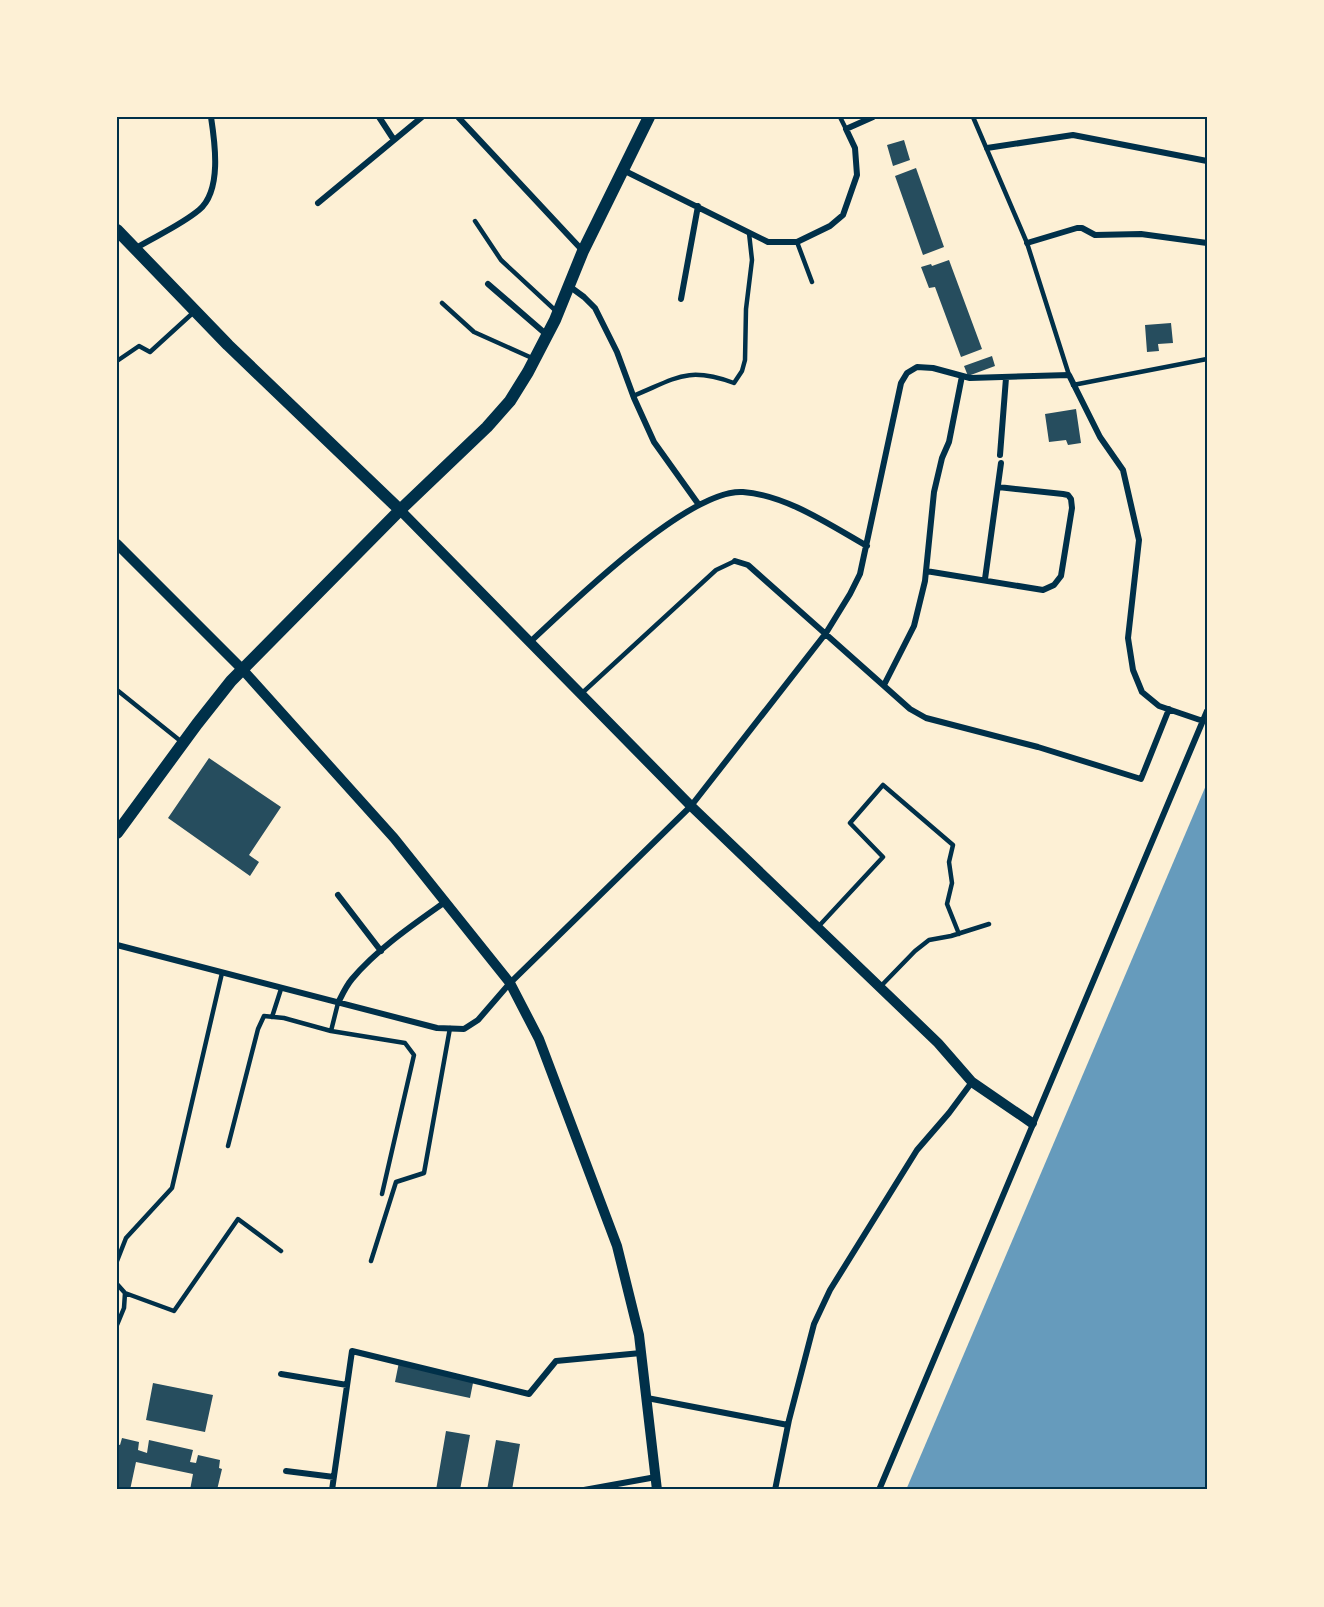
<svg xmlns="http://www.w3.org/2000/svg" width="1324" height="1607" font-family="'PT Sans',sans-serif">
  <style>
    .water { fill: #669bbc }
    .building { fill: #264d5e }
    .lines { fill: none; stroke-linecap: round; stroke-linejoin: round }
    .service { stroke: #003049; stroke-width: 4.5 }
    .minor { stroke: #003049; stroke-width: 6 }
    .tertiary { stroke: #003049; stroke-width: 10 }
    .secondary { stroke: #003049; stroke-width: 12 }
    .neatline { fill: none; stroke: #003049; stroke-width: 2 }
  </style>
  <rect width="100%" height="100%" fill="#fdf0d5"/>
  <path class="water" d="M1207 783V1490H906Z"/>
  <path class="building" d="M904 140 910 160 893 166 887 145Z
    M916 168 944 247 923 255 895 176Z
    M949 260 982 349 961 357 935 287 929 288 921 267 931 264 932 266Z
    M1171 323 1173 343 1158 344 1159 351 1147 352 1145 325Z
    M992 356 995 366 968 376 964 366Z
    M1076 409 1081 443 1068 445 1066 440 1049 442 1045 414Z
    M209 758 281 807 249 855 259 862 250 876 168 818Z
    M399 1362 474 1378 470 1398 395 1382Z
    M153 1383 213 1395 205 1432 146 1420Z
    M446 1431 470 1435 460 1490H436Z
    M122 1438 139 1442 138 1450 147 1453 149 1440 193 1450 190 1462 196 1463 198 1455 220 1460 219 1468 222 1469 217 1490H190L193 1474 136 1462 130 1490H117V1444L120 1445Z
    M496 1440 520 1444 512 1490H487Z"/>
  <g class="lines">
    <path class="service" d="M840 117 846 129
      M973 117 1027 243 1069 375
      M475 221 501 260 556 311
      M797 242 812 282
      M442 303 474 332 532 358
      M117 361 139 346 150 352 195 311
      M1073 385 1207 359
      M633 396C677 378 687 366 734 383L742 371 745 360 746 309 752 260 749 233
      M117 690 183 743
      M581 694 716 570 735 561
      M818 927 883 857 850 823 883 785 953 845 949 862 952 883 947 904 959 934
      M881 986 915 951 929 940 951 936 989 924
      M272 1017 281 989
      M331 1031 338 1003
      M228 1146 258 1029 264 1016 284 1018 331 1031 405 1043 414 1055 382 1194
      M117 1261 126 1238 172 1188 222 973
      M371 1261 396 1182 424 1173 450 1028
      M117 1284 125 1293 124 1308 117 1325
      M125 1293 174 1311 238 1219 281 1251"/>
    <path class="minor" d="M379 117 394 140
      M458 117 583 251
      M987 148 1073 135 1207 161
      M623 170 768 242H797L830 226 843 215 857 175 855 148 846 129 873 117
      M318 203 422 117
      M1027 243 1077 228H1082L1095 235 1141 234 1207 243
      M136 248C156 236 181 225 199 210 222 191 215 143 211 117
      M488 284 547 335
      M569 286 584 297 595 308 617 352 634 398 654 442 699 505
      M681 299 698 206
      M1000 455 1006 378
      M735 561 748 565 910 709 926 718 1038 747 1141 779 1169 709
      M926 571 1043 590 1054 585 1061 576 1072 508 1071 499 1068 495 1063 494 998 487
      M985 579 1001 463
      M530 642C570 605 689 488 743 492 786 495 830 525 867 546
      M884 685 914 626 925 581 934 492 942 458 949 442 962 376
      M338 895 381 951
      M117 945 437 1028 464 1029 478 1020 510 983 691 806 826 633 850 594 860 574 901 383 907 373 917 367 933 368 970 378 1069 375 1100 437 1123 470 1139 540 1128 638 1133 670 1142 692 1159 706 1203 721
      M338 1003C342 995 346 986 352 979 377 949 414 924 445 902
      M281 1374 347 1385
      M647 1398 788 1425
      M286 1471 334 1477
      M332 1490 352 1351 529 1394 556 1361 641 1353
      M584 1490 656 1477
      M775 1490 789 1420 814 1324 830 1290 917 1150 949 1113 972 1082
      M879 1490 1207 711"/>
    <path class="tertiary" d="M400 510 691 806 938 1043 972 1082 1032 1123
      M117 544 243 670 394 838 510 983 539 1039 617 1246 639 1335 657 1490"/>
    <path class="secondary" d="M117 230 228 345 400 510
      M117 833 197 724 231 681 400 510 487 427 510 401 528 372 555 320 583 251 649 117"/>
  </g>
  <rect width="1324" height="1607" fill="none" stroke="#fdf0d5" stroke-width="237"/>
  <rect x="118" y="118" width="1088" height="1370" class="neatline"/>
</svg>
